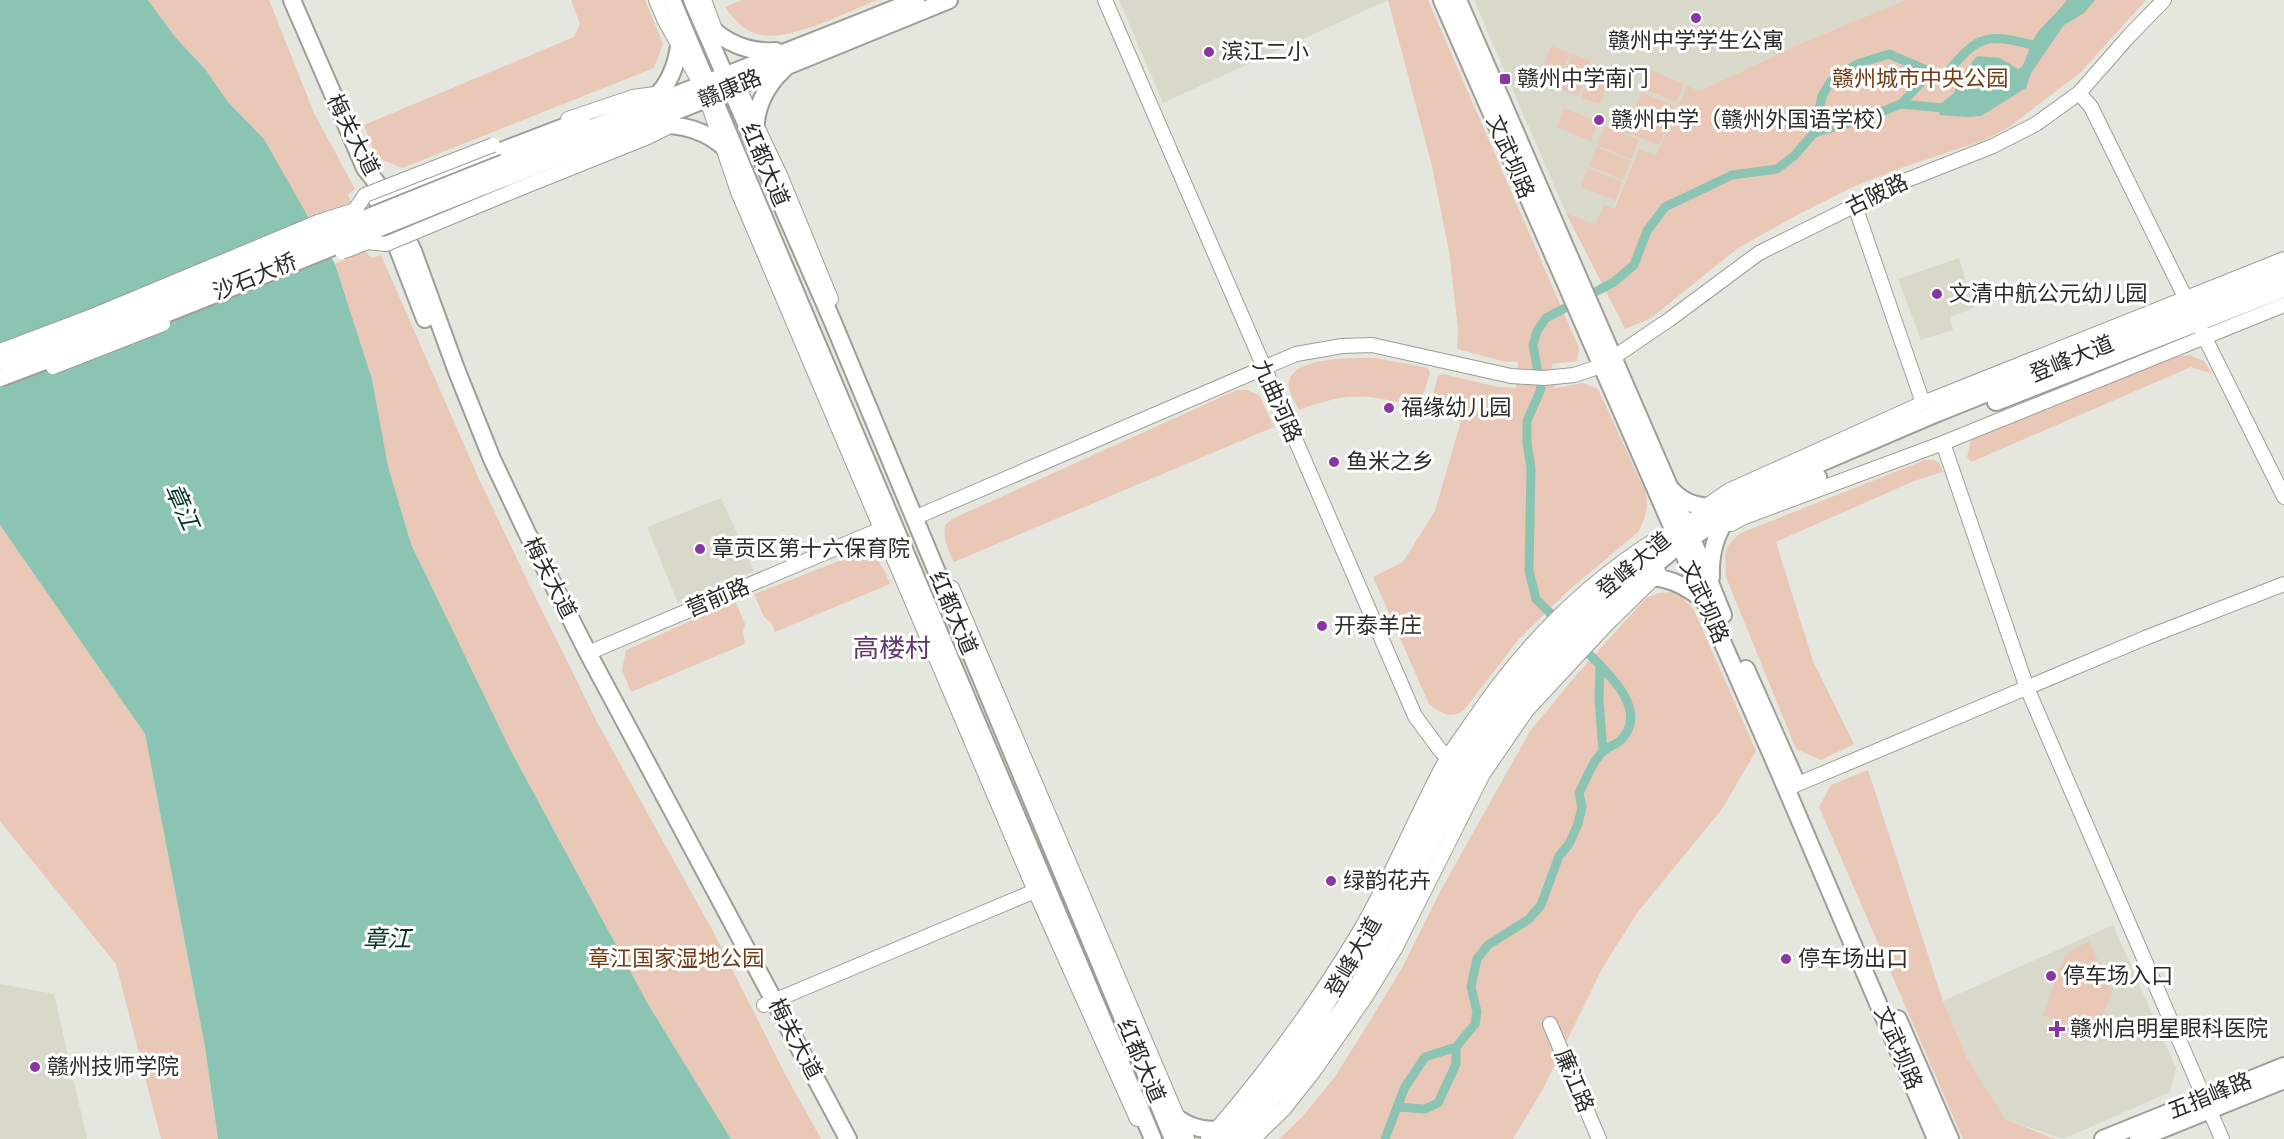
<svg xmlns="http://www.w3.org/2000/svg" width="2284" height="1139" font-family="'Alegreya Sans','Noto Sans SC',sans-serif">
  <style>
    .built { fill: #d8d8cb }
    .green { fill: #eac8b7 }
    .water { fill: #8cc4b3 }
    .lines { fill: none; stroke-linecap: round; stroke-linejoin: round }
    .canal { stroke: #8cc4b3; stroke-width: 9 }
    .minor-casing { stroke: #9d9e97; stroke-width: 16 }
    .major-casing { stroke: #9d9e97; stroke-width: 20 }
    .minor { stroke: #fff; stroke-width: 14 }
    .major { stroke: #fff; stroke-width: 16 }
    .minor-bridge-casing { stroke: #9d9e97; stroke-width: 16; stroke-linecap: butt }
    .major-bridge-casing { stroke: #9d9e97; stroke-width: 20; stroke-linecap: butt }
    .minor-bridge { stroke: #fff; stroke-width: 14 }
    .major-bridge { stroke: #fff; stroke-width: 16 }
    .poi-dot { fill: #8935a4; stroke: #fffffe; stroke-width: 2 }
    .labels { text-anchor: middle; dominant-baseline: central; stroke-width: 6; stroke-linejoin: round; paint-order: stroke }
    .poi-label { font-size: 22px; fill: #2c2d2a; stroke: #fffffe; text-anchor: start }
    .park-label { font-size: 22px; fill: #733a16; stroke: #fffffe }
    .street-label { font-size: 22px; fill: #2c2d2a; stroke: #fffffe }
    .water-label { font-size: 24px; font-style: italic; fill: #01352a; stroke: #fffffe }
    .quarter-label { font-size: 26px; fill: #60376e; stroke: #fffffe }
  </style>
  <rect width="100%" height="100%" fill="#e5e6de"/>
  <path class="built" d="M1119 0H1388L1163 103Z
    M1474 0H1906L1809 40 1699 91 1687 85 1656 155 1639 149 1613 209 1595 224 1566 213Z
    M1959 258 1974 308 1950 317 1953 330 1921 340 1898 279Z
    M721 498 754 571 678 603 647 527Z
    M2113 925 2176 1068 2170 1092 2063 1139 2005 1119 1967 1058 1943 1001Z
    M0 984 54 994 87 1139H0Z"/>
  <path class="green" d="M148 0H269L314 113 355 189 348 194 351 203 312 221 300 204 264 139 228 102 205 69 176 38Z
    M571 0H645L663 44 654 68 402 168 376 157 364 125 574 37 580 24Z
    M742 0H877C847 12 791 41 761 35 744 32 734 19 725 7Z
    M1388 0H1428L1579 348 1577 361 1552 364 1555 388 1583 383 1598 389 1646 493C1648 509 1646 518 1638 532L1568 591 1518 640 1464 710C1451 720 1441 713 1429 704L1373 577 1403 562 1435 511 1461 421 1428 412 1438 376 1443 374 1498 387 1516 388 1518 362 1502 361 1457 349 1458 328 1449 251 1432 166Z
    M1906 0H2146L2081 72 2008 128 1982 141 1901 168 1855 186 1799 214 1738 248 1651 318 1625 329 1566 213 1595 224 1604 205 1614 209 1639 149 1656 155 1687 85 1699 91 1809 40Z
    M1551 46 1570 53 1557 87 1538 81Z
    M1572 54 1591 61 1578 96 1560 89Z
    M1594 63 1613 69 1600 104 1581 98Z
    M1650 70 1684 84 1676 102 1642 88Z
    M1641 92 1675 106 1668 124 1634 110Z
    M1564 108 1598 122 1591 141 1557 127Z
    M1633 113 1667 127 1659 145 1625 132Z
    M1605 126 1639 140 1631 159 1597 145Z
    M1597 147 1631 161 1623 180 1589 166Z
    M1588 168 1622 182 1615 200 1581 187Z
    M364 250 372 258 381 255 479 479 528 582 597 722 715 935 785 1074 821 1139H731L648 1004 511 751 411 544 388 466 372 379 335 264Z
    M2189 355 2204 361 2212 374 2191 367 1971 462 1967 457 1971 441 1977 436 2176 357Z
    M1376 358 1428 368 1430 373 1419 408C1367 394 1351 391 1299 410 1296 403 1290 395 1289 388 1284 355 1357 358 1376 358Z
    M1237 390H1247L1259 395 1274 427 954 562C948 550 943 540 945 525L952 519Z
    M1925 460H1934L1940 464 1943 472 1914 481 1776 542 1813 661 1854 744 1821 760 1796 749 1726 577C1726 554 1720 549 1741 533Z
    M0 525 145 734 205 1047 218 1139H161L116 964 0 821Z
    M865 551C880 559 884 568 890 584L775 632 772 624 764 617 754 594Z
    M1672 592 1681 596 1694 610 1756 751 1722 809 1637 913 1603 967 1543 1089 1513 1139H1279L1301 1118 1334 1078 1360 1037 1402 968 1441 890 1530 731 1578 673 1646 598 1659 593Z
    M735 601 745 624 743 632 745 644 631 692 622 670 626 650Z
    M1868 770 1943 1001 1967 1058 2005 1119 2055 1139H1963L1819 807 1831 785Z
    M2089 941 2112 992 2095 1034 2043 1015 2065 954Z"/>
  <path class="water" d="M0 0H148L176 38 205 69 228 102 264 139 335 264 372 379 388 466 411 544 511 751 648 1004 731 1139H218L205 1047 145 734 0 525Z
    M2067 0H2095L2084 13 2064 25 2031 73 2026 88 1981 116 1967 117 1940 115 1938 106 1954 93 1959 79 1977 56 2000 58 2018 69 2022 67C2028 55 2030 43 2038 32 2047 21 2058 12 2067 0Z"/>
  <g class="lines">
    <path class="canal" d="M1946 74C1979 34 1986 33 2037 46
      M1901 104 1943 108 1949 105
      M1814 133 1866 118 1901 104 1931 72
      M1559 622 1536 599 1529 571 1531 468 1527 443V421L1541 389 1533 345 1537 331 1546 318 1614 282 1634 265 1647 231 1665 207 1732 175 1777 169 1794 156 1814 133 1822 96 1831 81 1857 64 1889 54 1931 72 1970 82
      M1600 666 1599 699 1603 751
      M1397 1107 1405 1087 1425 1057 1456 1047
      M1385 1139 1397 1107 1425 1109 1438 1103 1456 1064V1047L1475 1024 1477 1012 1471 987 1477 959 1488 945 1529 919 1541 905 1559 856 1569 844 1578 824 1582 807 1579 793C1586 780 1593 759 1605 750 1610 746 1617 744 1621 740 1652 708 1601 667 1580 645"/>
    <defs>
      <path id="minor" d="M656 0 665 21 700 83
        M704 0 716 32
        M1105 0 1415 716 1440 750 1453 762
        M740 91 780 175 831 299
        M2079 93 2091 107 2190 307
        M710 109 738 192 1035 891 1137 1119
        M568 119 633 97 662 93
        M516 190 648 137 672 125
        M1855 206 1923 403
        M2202 332 2284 497
        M1943 443 2027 688 2222 1139
        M1702 509 1728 491 1923 403 2284 259
        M921 515 1296 354 1342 346 1372 345 1511 376 1544 378 1574 375 1601 366 1670 319 1759 253 1902 182 1993 146 2036 124 2079 93 2129 36 2164 0
        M1731 524 1742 518 1943 443 2284 305
        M952 588 1187 1139
        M588 653 881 529
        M1786 789 2145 638 2284 584
        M764 1005 1035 891
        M1550 1024 1599 1139
        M1208 1139C1264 1075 1314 1007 1358 934 1391 879 1415 817 1446 760 1454 747 1463 735 1472 722 1520 650 1580 588 1653 541
        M1253 1139 1284 1109 1314 1071 1365 998 1396 947 1483 774 1527 710 1606 625 1659 573"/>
      <path id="major" d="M292 0 365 168 386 195 413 251 456 369 492 459 528 535 588 653 848 1139
        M672 0 1153 1139
        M692 0 832 320 1173 1139
        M1442 0 1777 767 1936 1139
        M1458 0 1698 553 1723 615
        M706 22C723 43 750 53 776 51
        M650 101C673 85 681 52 680 25
        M653 125C686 123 715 133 736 160
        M756 139C753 112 764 87 784 69
        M504 163C641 107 779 56 916 0
        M510 176 694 104 949 0
        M376 199 582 120
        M391 231 425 319
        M1996 402 2284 289
        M1671 489C1683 503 1699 508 1717 506
        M1642 577C1666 576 1682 584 1701 598
        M1711 577C1710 555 1715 535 1728 517
        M1746 669 1794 777
        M1898 1019 1950 1139
        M1162 1104C1181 1125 1202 1135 1230 1127
        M1219 1139 1269 1084 1301 1045 1367 937 1457 764 1507 693 1537 657 1582 610 1673 531 1727 503 1935 414 2284 274
        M1237 1139C1280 1093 1321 1044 1355 990 1397 920 1428 844 1469 773 1510 702 1567 643 1628 589 1648 571 1668 552 1691 538 1731 512 1775 495 1818 477
        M2103 1139 2284 1066
        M2138 1139 2284 1080"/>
    </defs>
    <use href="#minor" class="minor-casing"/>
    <use href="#major" class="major-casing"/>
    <use href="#minor" class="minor"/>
    <use href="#major" class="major"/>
    <defs>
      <path id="minor-bridge" d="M342 252 368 242 386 244 516 190
        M0 351 95 315 318 222 355 210 365 195 493 145
        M53 367 163 324"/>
      <path id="major-bridge" d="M0 361C170 300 336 229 504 163
        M0 378C172 314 340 243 510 176"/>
    </defs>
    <use href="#minor-bridge" class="minor-bridge-casing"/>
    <use href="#major-bridge" class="major-bridge-casing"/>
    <use href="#minor-bridge" class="minor-bridge"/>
    <use href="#major-bridge" class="major-bridge"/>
  </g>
  <g class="poi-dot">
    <circle cx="1696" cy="18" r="6"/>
    <circle cx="1209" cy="52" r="6"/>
    <rect x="1499" y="73" width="12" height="12" rx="3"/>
    <circle cx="1599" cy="120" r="6"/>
    <circle cx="1937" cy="294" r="6"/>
    <circle cx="1389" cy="408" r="6"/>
    <circle cx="1334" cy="462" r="6"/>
    <circle cx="700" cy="549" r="6"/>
    <circle cx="1322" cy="626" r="6"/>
    <circle cx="1331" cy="881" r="6"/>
    <circle cx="1786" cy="959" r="6"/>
    <circle cx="2051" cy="976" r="6"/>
    <path d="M2054 1020h6v6h6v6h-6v6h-6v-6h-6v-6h6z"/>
    <circle cx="35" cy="1067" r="6"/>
  </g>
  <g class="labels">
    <g class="poi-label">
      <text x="1696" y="41" text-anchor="middle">赣州中学学生公寓</text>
      <text x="1221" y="52">滨江二小</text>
      <text x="1517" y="79">赣州中学南门</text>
      <text x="1611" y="120">赣州中学（赣州外国语学校）</text>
      <text x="1949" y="294">文清中航公元幼儿园</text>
      <text x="1401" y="408">福缘幼儿园</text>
      <text x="1346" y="462">鱼米之乡</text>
      <text x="712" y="549">章贡区第十六保育院</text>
      <text x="1334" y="626">开泰羊庄</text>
      <text x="1343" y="881">绿韵花卉</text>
      <text x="1798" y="959">停车场出口</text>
      <text x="2063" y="976">停车场入口</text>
      <text x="2070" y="1029">赣州启明星眼科医院</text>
      <text x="47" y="1067">赣州技师学院</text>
    </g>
    <g class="park-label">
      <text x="1920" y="79">赣州城市中央公园</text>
      <text x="676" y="959">章江国家湿地公园</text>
    </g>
    <g class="street-label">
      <text transform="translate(730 89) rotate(-23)">赣康路</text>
      <text transform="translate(353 135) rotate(63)">梅关大道</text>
      <text transform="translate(1510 157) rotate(67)">文武坝路</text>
      <text transform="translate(765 165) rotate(67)">红都大道</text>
      <text transform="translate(1877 195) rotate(-26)">古陂路</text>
      <text transform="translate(255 277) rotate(-22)">沙石大桥</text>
      <text transform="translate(2072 359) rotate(-22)">登峰大道</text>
      <text transform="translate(1277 401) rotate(66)">九曲河路</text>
      <text transform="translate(1634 565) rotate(-40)">登峰大道</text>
      <text transform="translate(550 578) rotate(63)">梅关大道</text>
      <text transform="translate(718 598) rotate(-23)">营前路</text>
      <text transform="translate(1704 602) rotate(66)">文武坝路</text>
      <text transform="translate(953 613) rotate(67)">红都大道</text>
      <text transform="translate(1354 957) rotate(-60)">登峰大道</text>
      <text transform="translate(795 1039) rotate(62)">梅关大道</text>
      <text transform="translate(1898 1048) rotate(67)">文武坝路</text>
      <text transform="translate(1141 1061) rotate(67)">红都大道</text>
      <text transform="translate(1574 1081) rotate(67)">廉江路</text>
      <text transform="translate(2210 1096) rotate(-22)">五指峰路</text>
    </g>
    <g class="water-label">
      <text transform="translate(181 507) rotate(66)">章江</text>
      <text x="387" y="940">章江</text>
    </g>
    <g class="quarter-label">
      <text x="892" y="649">高楼村</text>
    </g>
  </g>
</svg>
